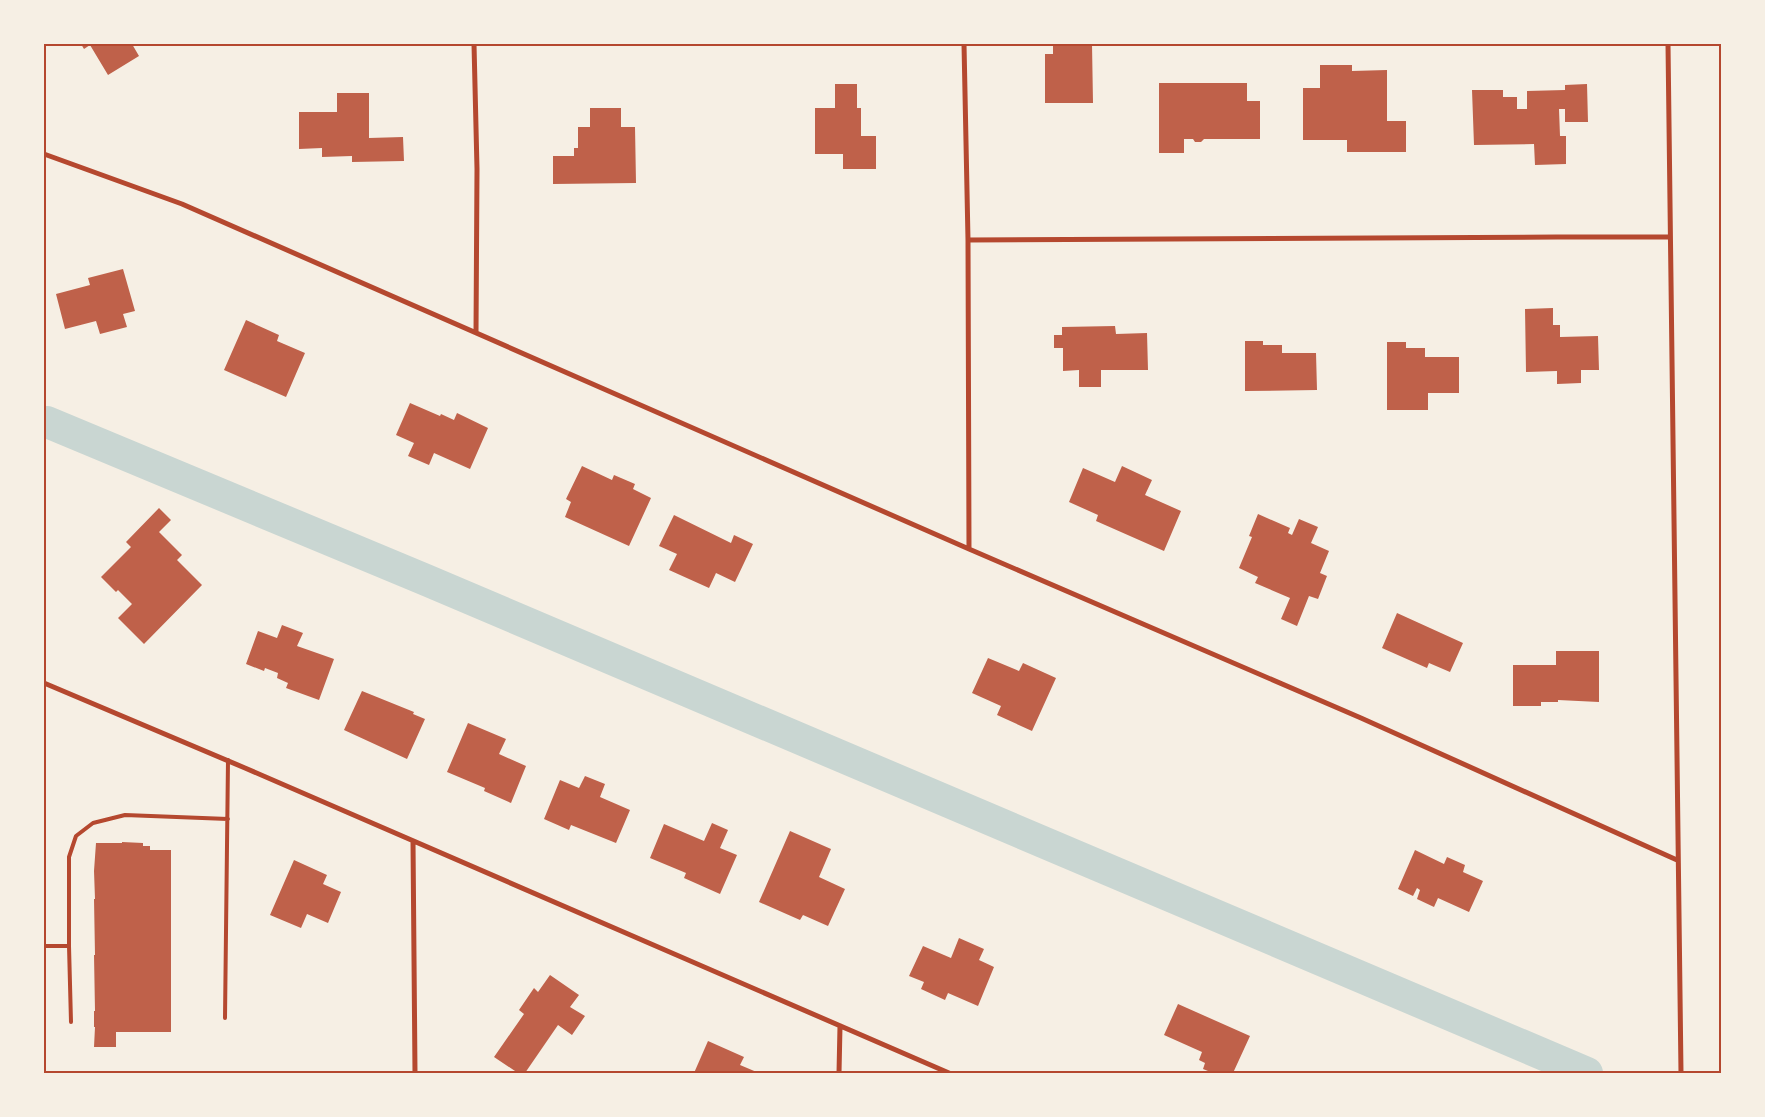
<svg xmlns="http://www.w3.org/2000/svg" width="1765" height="1117" font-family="Cabin,sans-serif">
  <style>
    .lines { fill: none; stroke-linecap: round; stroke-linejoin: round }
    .canal { stroke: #c9d6d2; stroke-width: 32 }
    .building { fill: #bf614a }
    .service { stroke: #b5482f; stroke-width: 4 }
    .minor { stroke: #b5482f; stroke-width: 5 }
    .neatline { fill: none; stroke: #b5482f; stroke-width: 2 }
  </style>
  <rect width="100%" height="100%" fill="#f6efe4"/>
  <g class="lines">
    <path class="canal" d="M47 422 426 580 1587 1073"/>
  </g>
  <path class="building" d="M81 44H132L139 56 108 75 90 45 84 49Z
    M1053 44H1092L1093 103H1045V54H1053Z
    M1320 65H1352V71L1387 70V121H1406V152H1347V140H1303V88H1320Z
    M1159 83H1247V101H1260V139H1204L1201 142H1195L1193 139H1184V153H1159Z
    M835 84H857V108H861V136H876V169H843V154H815V108H835Z
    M1587 84 1588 122H1565V109H1559L1560 136H1566V164L1535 165 1534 144 1474 145 1472 90H1503V97H1517V109H1527V91L1565 90V85Z
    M337 93H369V138L403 137 404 161 352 162V156L322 157V148L299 149V112H337Z
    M590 108H621V127H635L636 183 553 184V156H574V148H578V127H590Z
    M123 269 135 311 123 314 127 327 100 334 96 321 65 329 56 294 90 285 88 278Z
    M1553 308V325H1560V337L1598 336 1599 370H1581V383L1557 384V371L1526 372 1525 309Z
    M246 320 279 335 277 341 305 353 286 397 224 370Z
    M1115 326 1116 334 1147 333 1148 370H1101V387H1079V370L1063 371V348H1054V335H1062V327Z
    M1245 341H1263V345H1282V353H1316L1317 390 1245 391Z
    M1387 342H1406V348H1425V357H1459V393H1428V410H1387Z
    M410 403 440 416 441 414 454 420 457 413 488 428 470 469 434 453 429 465 408 456 414 443 396 435Z
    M582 466 612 480 614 475 635 484 633 489 651 498 629 546 565 517 571 502 566 499Z
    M1122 466 1152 480 1145 495 1181 511 1164 551 1096 521 1098 515 1069 502 1083 468 1115 482Z
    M159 508 171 520 159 532 182 555 177 560 202 585 144 644 118 618 132 604 118 590 116 592 101 577 131 547 126 542Z
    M1258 514 1290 528 1288 533 1292 535 1299 519 1318 527 1311 543 1329 551 1320 573 1327 576 1318 599 1309 596 1297 626 1281 619 1290 598 1255 583 1258 577 1239 568 1252 537 1249 536Z
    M674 515 731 543 734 535 753 544 735 582 716 573 709 588 669 570 677 554 659 546Z
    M1397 613 1463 643 1450 672 1429 663 1427 668 1382 648Z
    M282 625 303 633 297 646 334 659 319 700 286 688 288 683 277 678 278 673 265 668 264 671 246 664 258 631 277 638Z
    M1556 651H1599V702L1558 700V702H1541V706H1513V665H1556Z
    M988 658 1019 671 1023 663 1056 678 1032 731 997 715 1001 706 972 693Z
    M362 691 414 712 413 714 425 719 407 759 344 730Z
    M468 723 506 739 499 754 526 766 511 803 484 791 485 788 447 772Z
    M585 776 605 784 600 797 630 810 616 843 571 825 569 830 544 819 560 780 579 788Z
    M712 823 728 830 720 848 737 855 720 894 684 878 686 873 650 858 664 824 704 841Z
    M790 831 831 849 819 877 845 889 828 926 803 915 800 920 759 902Z
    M122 842 143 843V846H150V850H171V1032H116V1047H94L95 1027H94V1011H95L94 955H95L94 899H95L94 871 96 843H122Z
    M1415 850 1444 864 1447 857 1465 865 1463 872 1483 881 1469 912 1438 898 1434 907 1417 899 1420 890 1417 888 1413 896 1398 889Z
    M294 860 327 875 323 884 341 892 328 923 307 914 301 928 270 915Z
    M959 938 984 949 979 960 994 967 978 1006 948 993 945 1000 921 989 924 982 909 976 923 946 951 958Z
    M550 975 579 995 570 1007 585 1016 572 1035 558 1025 525 1073H518L494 1057 524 1014 519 1010 534 988 538 992Z
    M1178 1004 1250 1036 1233 1073H1213L1203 1069 1205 1063 1199 1060 1202 1052 1164 1035Z
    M708 1041 744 1057 740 1065 759 1073H694Z"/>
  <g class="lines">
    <path class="service" d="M44 946H69V857L76 836 93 823 125 815 228 819
      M69 946 71 1022
      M225 1018 228 760"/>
    <path class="minor" d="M474 44 477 169 476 333
      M964 44 968 240 969 549
      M1668 44 1681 1073
      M44 154 182 204 969 549 1361 718 1677 860
      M968 240 1557 237H1670
      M44 683 245 768 949 1073
      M413 841 415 1073
      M839 1073 840 1026"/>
  </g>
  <rect width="1765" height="1117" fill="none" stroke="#f6efe4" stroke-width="90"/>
  <rect x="45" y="45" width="1675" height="1027" class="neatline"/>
</svg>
